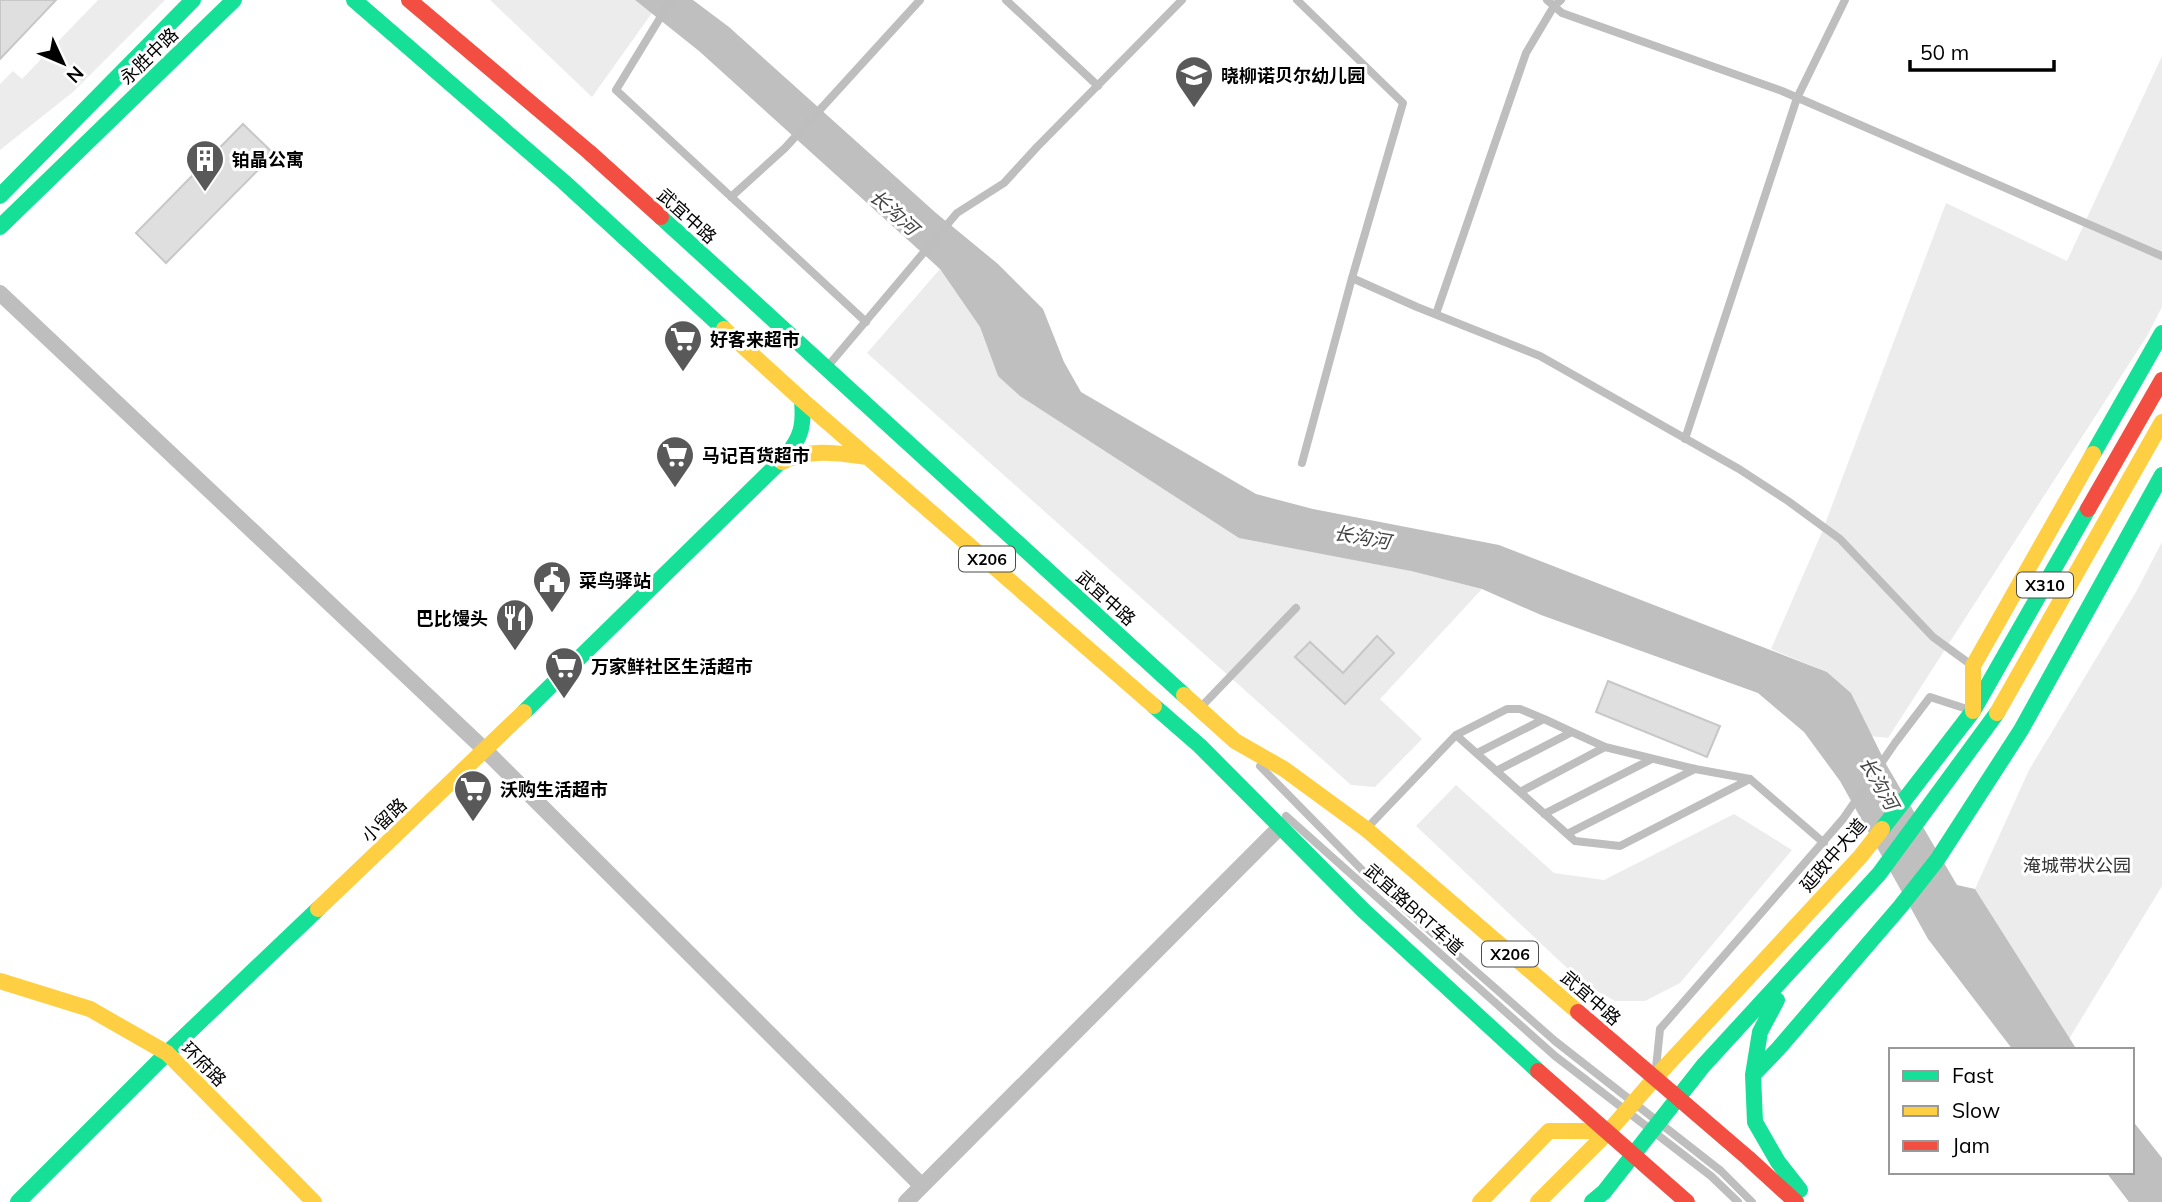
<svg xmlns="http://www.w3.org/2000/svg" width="2162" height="1202" font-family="Mulish,'Noto Sans SC',sans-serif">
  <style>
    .green { fill: #ececec }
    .water { fill: #bfbfbf }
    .building { fill: #dfdfdf; stroke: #c7c7c7; stroke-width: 2 }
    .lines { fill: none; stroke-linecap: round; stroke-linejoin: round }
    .lane { stroke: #bebebe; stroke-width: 8 }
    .street { stroke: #bebebe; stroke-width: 16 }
    .fast { stroke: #16e098; stroke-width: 16 }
    .slow { stroke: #ffcf43; stroke-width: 16 }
    .jam { stroke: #f24e42; stroke-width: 16 }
    .labels { text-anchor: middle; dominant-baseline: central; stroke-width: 6; stroke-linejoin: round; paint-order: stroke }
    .shield { fill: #fff; stroke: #4c4c4c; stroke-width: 2 }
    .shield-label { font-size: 16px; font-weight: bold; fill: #000 }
    .street-label { font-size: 18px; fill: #000; stroke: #fff }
    .poi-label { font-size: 18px; font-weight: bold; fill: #000; stroke: #fff; text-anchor: start }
    .park-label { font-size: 18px; fill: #333; stroke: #fff }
    .water-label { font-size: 19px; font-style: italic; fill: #444; stroke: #fff }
  </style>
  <rect width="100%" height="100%" fill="#fff"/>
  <path class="green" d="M98 0H165L73 92 0 150V84L13 71 22 79Z
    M490 0H635L652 13 592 97Z
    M2162 56V307L2147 336 1888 738 1870 736 1851 693 1827 672 1771 649 1822 532 1946 203 2067 261Z
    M940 269 980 327 998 376 1411 571 1482 589 1380 699 1422 739 1375 787 1351 785 867 353Z
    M2162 542V886L2069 1039 1975 889 2029 770 2136 592Z
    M1456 785 1554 873 1604 880 1734 814 1792 850 1680 983 1645 1001H1615L1583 983 1416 826Z"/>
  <path class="water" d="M635 0H693L729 27 936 213 998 264 1043 309 1064 362 1081 392 1256 494 1313 509 1499 545 1827 672 1851 693 1886 764 1957 885 1975 889 2077 1050H2013L1928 939 1840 781 1804 732 1758 693 1541 615 1482 589 1411 571 1239 538 1020 396 998 376 980 327 940 269 699 51Z
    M2132 1120 2162 1158V1202H2129L2106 1172H2132Z"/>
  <path class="building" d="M0 0H56L0 59Z
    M243 124 274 154 166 263 136 233Z
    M1377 636 1394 653 1345 704 1295 657 1310 642 1343 673Z
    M1608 681 1720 726 1707 757 1596 712Z"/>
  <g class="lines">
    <path class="lane" d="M671 0 616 90 866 322
      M1006 0 1098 86
      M1297 0 1403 103 1352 278 1302 463
      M1547 0 1562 13 1782 91 2162 256
      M731 197 785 148 920 0
      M1352 278 1417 307 1540 356 1739 469 1788 501 1840 539 1933 637 1970 664
      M1436 314 1526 53 1554 6 1561 0
      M828 366 957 213 1004 183 1037 147 1182 0
      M1685 439 1797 98 1845 0
      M1201 707 1296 608
      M1456 735 1575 841 1620 846 1750 779
      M1477 753 1544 719 1572 732
      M1260 766 1370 878 1555 1041 1721 1171 1752 1202
      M1496 771 1572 732 1605 747
      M1520 792 1605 747 1695 769 1750 779 1824 843
      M1544 814 1652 759
      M1286 816 1555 1056 1711 1176 1738 1202
      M1367 828 1456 735 1507 709H1520L1544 719
      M1567 834 1695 769
      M1656 1068 1660 1029 1843 819 1895 743 1930 697 1970 710"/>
    <path class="street" d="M0 293 485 750 922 1186
      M906 1202 1280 827"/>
    <path class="fast" d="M354 0 564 182 724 329
      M0 196 193 0
      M661 217 1184 695
      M0 227 234 0
      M2093 454 2162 333
      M1154 706 1200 746 1363 910 1538 1071
      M524 712 785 457C802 437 804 425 802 400
      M1882 829 1973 711 2088 509
      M1777 1000 1760 1032 1753 1075 1755 1122 1778 1162 1800 1190
      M1753 1075 1778 1049 1900 907 1937 860 2021 730 2162 475
      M18 1202 167 1053 318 909
      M1592 1202 1604 1192 1703 1066 1879 874 1997 713"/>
    <path class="slow" d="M724 329 802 400 1154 706
      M782 462C810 448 838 453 867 457
      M1184 695 1235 741 1284 769 1366 829 1578 1012
      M1973 711V666L2093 454
      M1997 713 2162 422
      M318 909 524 712
      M0 981 90 1009 167 1053 314 1202
      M1480 1202 1549 1131H1609
      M1538 1202 1609 1131 1654 1079 1860 857 1882 829"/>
    <path class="jam" d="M409 0 589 152 661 217
      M2088 509 2162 380
      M1578 1012 1748 1158 1796 1202
      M1538 1071 1687 1202"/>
  </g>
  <defs>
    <symbol id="school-pin" viewBox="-11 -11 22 30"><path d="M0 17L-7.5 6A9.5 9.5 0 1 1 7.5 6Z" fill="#595959" stroke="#fff"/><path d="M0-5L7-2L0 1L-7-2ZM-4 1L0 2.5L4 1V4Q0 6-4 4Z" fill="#fff"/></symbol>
    <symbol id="building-pin" viewBox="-11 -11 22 30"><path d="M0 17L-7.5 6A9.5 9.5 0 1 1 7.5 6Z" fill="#595959" stroke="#fff"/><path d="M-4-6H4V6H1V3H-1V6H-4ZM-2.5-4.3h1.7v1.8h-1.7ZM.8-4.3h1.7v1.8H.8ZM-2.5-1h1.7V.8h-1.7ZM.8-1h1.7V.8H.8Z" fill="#fff"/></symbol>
    <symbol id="supermarket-pin" viewBox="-11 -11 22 30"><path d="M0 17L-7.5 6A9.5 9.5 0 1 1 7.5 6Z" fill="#595959" stroke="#fff"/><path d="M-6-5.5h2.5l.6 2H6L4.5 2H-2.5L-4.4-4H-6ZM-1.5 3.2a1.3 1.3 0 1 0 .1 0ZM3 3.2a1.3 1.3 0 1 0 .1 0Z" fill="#fff"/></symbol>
    <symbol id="civic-pin" viewBox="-11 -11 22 30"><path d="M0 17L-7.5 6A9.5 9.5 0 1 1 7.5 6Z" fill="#595959" stroke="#fff"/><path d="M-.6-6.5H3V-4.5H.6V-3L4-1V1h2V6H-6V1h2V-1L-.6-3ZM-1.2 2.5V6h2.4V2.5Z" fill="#fff"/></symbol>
    <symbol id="restaurant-pin" viewBox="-11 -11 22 30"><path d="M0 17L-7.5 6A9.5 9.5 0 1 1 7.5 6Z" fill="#595959" stroke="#fff"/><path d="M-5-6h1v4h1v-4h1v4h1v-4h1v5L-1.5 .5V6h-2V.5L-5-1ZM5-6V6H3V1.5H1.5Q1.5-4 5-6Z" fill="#fff"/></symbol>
  </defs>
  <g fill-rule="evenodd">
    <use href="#school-pin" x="1172" y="53" width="44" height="60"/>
    <use href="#building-pin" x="183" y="137" width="44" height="60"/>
    <use href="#supermarket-pin" x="661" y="317" width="44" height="60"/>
    <use href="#supermarket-pin" x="653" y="433" width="44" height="60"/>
    <use href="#civic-pin" x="530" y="558" width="44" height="60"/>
    <use href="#restaurant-pin" x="493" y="596" width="44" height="60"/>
    <use href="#supermarket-pin" x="542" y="644" width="44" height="60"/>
    <use href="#supermarket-pin" x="451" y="767" width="44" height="60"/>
  </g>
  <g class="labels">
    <g class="shield">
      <rect x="959" y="546.5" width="56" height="25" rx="5"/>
      <rect x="2017" y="572.5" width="56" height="25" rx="5"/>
      <rect x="1482" y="941.5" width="56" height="25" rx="5"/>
    </g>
    <g class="shield-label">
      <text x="987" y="559">X206</text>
      <text x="2045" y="585">X310</text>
      <text x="1510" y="954">X206</text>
    </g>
    <g class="street-label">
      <text transform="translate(149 56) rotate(-44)">永胜中路</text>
      <text transform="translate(687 216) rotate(42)">武宜中路</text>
      <text transform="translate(1106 598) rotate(42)">武宜中路</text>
      <text transform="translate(384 820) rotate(-44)">小留路</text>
      <text transform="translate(1833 855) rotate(-49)">延政中大道</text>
      <text transform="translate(1414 909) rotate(42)">武宜路BRT车道</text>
      <text transform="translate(1591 998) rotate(41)">武宜中路</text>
      <text transform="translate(204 1064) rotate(45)">环府路</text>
    </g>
    <g class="poi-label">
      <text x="1221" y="75">晓柳诺贝尔幼儿园</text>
      <text x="232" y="159">铂晶公寓</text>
      <text x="710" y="339">好客来超市</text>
      <text x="702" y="455">马记百货超市</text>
      <text x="579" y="580">菜鸟驿站</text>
      <text x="488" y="618" text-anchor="end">巴比馒头</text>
      <text x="591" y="666">万家鲜社区生活超市</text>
      <text x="500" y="789">沃购生活超市</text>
    </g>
    <g class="park-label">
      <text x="2077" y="865">淹城带状公园</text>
    </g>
    <g class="water-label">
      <text transform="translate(894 212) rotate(42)">长沟河</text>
      <text transform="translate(1362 537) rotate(10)">长沟河</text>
      <text transform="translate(1879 783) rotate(60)">长沟河</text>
    </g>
  </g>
  <rect x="1889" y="1048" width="245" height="126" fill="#ffffff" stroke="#999999" stroke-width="2"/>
  <rect x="1903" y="1071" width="35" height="10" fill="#16e098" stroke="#999999" stroke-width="2"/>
  <text x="1952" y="1083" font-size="21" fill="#000000">Fast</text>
  <rect x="1903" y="1106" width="35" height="10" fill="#ffcf43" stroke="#999999" stroke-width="2"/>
  <text x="1952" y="1118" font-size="21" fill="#000000">Slow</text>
  <rect x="1903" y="1141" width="35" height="10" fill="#f24e42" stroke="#999999" stroke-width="2"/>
  <text x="1952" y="1153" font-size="21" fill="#000000">Jam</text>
  <g transform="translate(63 63) rotate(134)" stroke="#ffffff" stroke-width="5" paint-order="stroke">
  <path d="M0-5L12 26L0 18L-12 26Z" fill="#000000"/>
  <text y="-10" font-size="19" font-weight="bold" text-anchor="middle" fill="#000000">N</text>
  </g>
  <path d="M1910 60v10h144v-10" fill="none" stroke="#000000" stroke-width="3.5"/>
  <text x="1920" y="60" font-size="21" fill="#000000" stroke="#ffffff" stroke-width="5" paint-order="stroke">50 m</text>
</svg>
